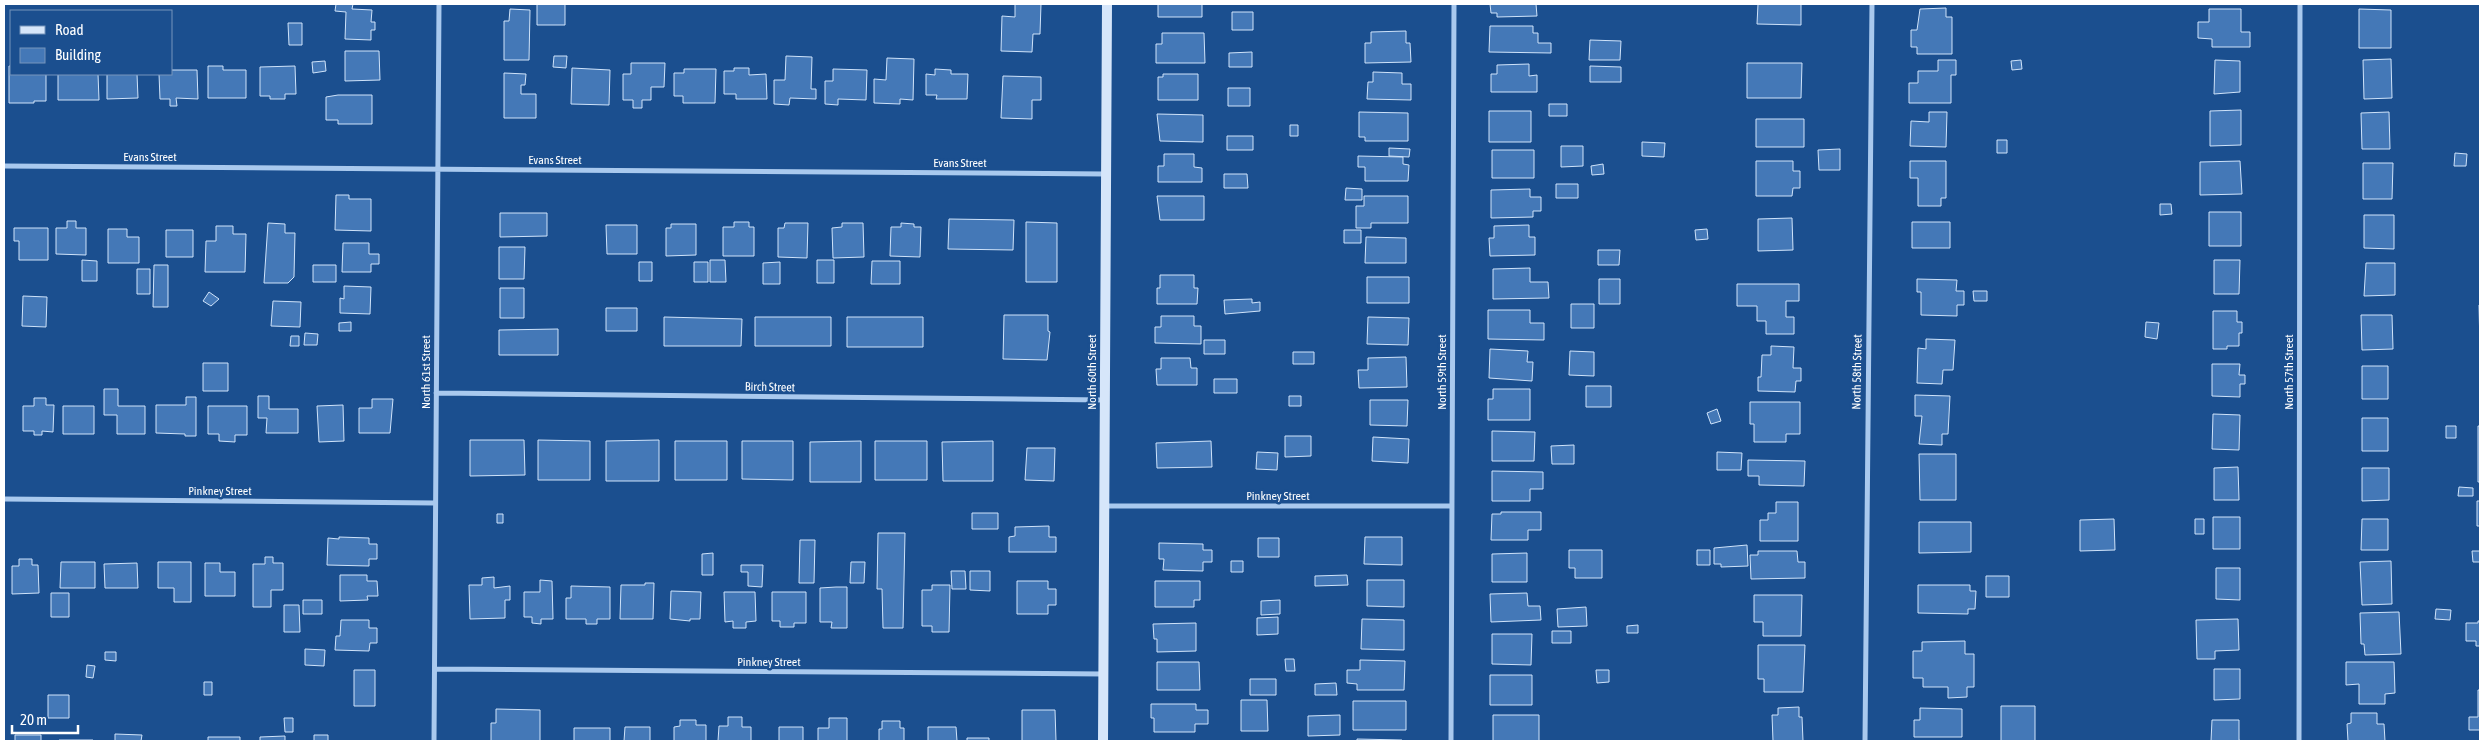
<svg xmlns="http://www.w3.org/2000/svg" width="2484" height="745" font-family="'Asap Condensed',sans-serif">
  <style>
    .building { fill: #4478b7; stroke: #cfe3fa }
    .lines { fill: none; stroke-linecap: round; stroke-linejoin: round }
    .street { stroke: #a9c9ee; stroke-width: 5 }
    .secondary { stroke: #d6e6fa; stroke-width: 10 }
    .labels { text-anchor: middle; dominant-baseline: central; stroke-width: 5; stroke-linejoin: round; paint-order: stroke }
    .street-label { font-size: 12px; fill: #fff; stroke: #1b4f8f }
  </style>
  <rect width="100%" height="100%" fill="#1b4f8f"/>
  <path class="building" d="M336 4H353L352 9 372 10 371 22H375V30H371V40L345 39 346 12 335 11Z
    M537 4H565V25H537Z
    M1015 4H1041L1040 34H1033L1032 52 1001 51 1002 16 1015 17Z
    M1158 4H1202V17H1158Z
    M1490 4H1536L1537 16 1497 17V13H1491Z
    M1758 4H1801V25L1757 24Z
    M1946 8V17H1952V54H1917V47H1911V30H1917L1920 9Z
    M510 9 530 10 529 60H504V21H509Z
    M2209 9H2241V32H2250V47H2212V39L2198 38V22H2209Z
    M2359 9 2391 10V48H2359Z
    M1232 12H1253V30H1232Z
    M288 23H302V45H289Z
    M1490 26H1533V33H1538V43H1551V53L1489 52Z
    M1406 31V43H1410L1411 62 1365 63V43H1371V32Z
    M1162 33H1204L1205 63H1156V44H1162Z
    M1590 40 1621 41 1620 60H1589Z
    M345 51H379L380 80 345 81Z
    M1252 52V67H1229V53Z
    M554 56H567L566 68 553 67Z
    M786 56 812 57 811 89H816V99L790 98 789 105 774 104V80H785Z
    M887 58 914 59 913 100 900 99V104L874 103V79L886 80Z
    M2391 59 2392 98 2364 99 2363 60Z
    M1938 60H1956V75H1951V103H1909V83H1918V71H1938Z
    M2021 60 2022 69 2012 70 2011 61Z
    M2215 60 2240 61V92L2214 94Z
    M325 61 326 71 313 73 312 62Z
    M631 63H665L664 87H651V100H642V108H633V100H623V74H631Z
    M1747 63H1802L1801 98H1747Z
    M1529 64V76L1537 75V92H1491V74H1497V65Z
    M9 66H11V74H46V101H34V103H9Z
    M208 66H223V70H246V98H208Z
    M295 66 296 94H285V99H270V96H260V67Z
    M1590 66 1621 67V82H1590Z
    M572 68 610 70 609 105 571 104Z
    M734 68H749V75L766 74 767 99H736V94H724V71H734Z
    M684 69H716L715 103H683V96H674V73H684Z
    M833 69 867 70 866 100 838 99V105L825 104V81H833Z
    M935 69 951 70V74H968L967 99H936L937 95H926V74L935 75Z
    M171 70H197L198 99 176 98 177 106H170V99H160L159 74H171Z
    M1373 72 1402 73V84H1411V100L1367 99 1368 82H1373Z
    M504 73 526 74 525 85H521V94H536V118H504Z
    M58 74H98L99 100H58Z
    M107 74H137L138 98 107 99Z
    M1163 74H1198V100H1158V77H1163Z
    M1003 76 1041 77V100H1032V119L1001 118Z
    M1228 88H1250V106H1228Z
    M338 95H372V124H338V120H326V97Z
    M1549 104H1567V116H1549Z
    M2241 110V145L2210 146V111Z
    M1489 111H1531V142H1489Z
    M1359 112 1408 113V141H1365V137H1359Z
    M1929 112H1947L1946 147 1910 146 1911 121 1929 122Z
    M2389 112 2390 149H2362L2361 113Z
    M1157 114 1203 115V142L1160 141Z
    M1756 119H1804V147H1756Z
    M1290 125H1298V136H1290Z
    M1227 136H1253V150H1227Z
    M1997 140H2007V153H1997Z
    M1642 142 1665 143 1664 157 1642 156Z
    M1561 146H1583V166L1561 167Z
    M1389 148 1410 149 1409 157 1389 156Z
    M1840 149V170H1819L1818 150Z
    M1492 150H1534V178H1492Z
    M2455 153 2467 154 2466 166H2454Z
    M1164 154H1194V167L1202 168V182H1158V166H1164Z
    M1358 156 1403 157V164L1409 165 1408 181H1365V167H1358Z
    M1756 161H1793V171H1800V188H1793L1792 196H1756Z
    M1910 161H1946V198H1941V206H1918V178H1910Z
    M2240 161 2242 194 2200 195V162Z
    M2363 163H2393L2392 199H2363Z
    M1603 164 1604 174 1592 175 1591 166Z
    M1224 174H1247L1248 188H1224Z
    M1556 184H1578V198H1556Z
    M1346 188 1362 189V200H1345Z
    M1530 189V197H1541V211H1533V217L1491 218V190Z
    M336 195H349V199H371V231L335 230Z
    M1157 196H1204V220H1160Z
    M1364 196H1408V223H1371V228H1356V206H1364Z
    M2160 204H2171L2172 214 2160 215Z
    M2209 212H2241V246H2209Z
    M500 213H547V236L500 237Z
    M2364 215H2394V249L2364 248Z
    M1792 218 1793 250 1758 251V219Z
    M949 219 1014 220 1013 250 948 249Z
    M67 221H76V228H86V255L56 254V228H67Z
    M734 222H749V227H754V256H723V227H734Z
    M1026 222 1057 223V282H1026Z
    M1912 222H1950V248H1912Z
    M268 223 285 224V233H295L294 277 288 283H264Z
    M785 223H808L807 258 778 257V228H784Z
    M842 223H863L864 257 833 258 832 228 842 227Z
    M901 223 914 224V227H921L920 257 890 256 891 227H901Z
    M671 224H696V255L666 256V228H671Z
    M606 225H637V254H607Z
    M1529 225V237H1535V255L1490 256 1489 238H1494V226Z
    M216 226H233V234H246L245 272H205L206 241H216Z
    M14 228H48V260H19V241H14Z
    M108 229H127V237H139V263H108Z
    M1707 229 1708 239 1696 240 1695 230Z
    M166 230H193V257H166Z
    M1344 230H1361V243H1344Z
    M1366 237 1406 238V263H1365Z
    M343 243H369V254H379V264H371V272H342Z
    M499 247H525L524 279H499Z
    M1598 250H1620L1619 265H1598Z
    M82 260 97 261V281H82Z
    M710 260H725L726 282H710Z
    M817 260H834V283H817Z
    M2214 260H2240L2239 294H2214Z
    M872 261H900V284H871Z
    M639 262H652V281H639Z
    M694 262H708V282H694Z
    M780 262V284H763V263Z
    M2366 263H2395V295L2364 296Z
    M154 265H168V307H153Z
    M313 265H336V282H313Z
    M1530 268V282H1548L1549 298 1493 299V269Z
    M137 269H150V294H137Z
    M1160 275H1194V288H1198L1197 304H1157V288H1160Z
    M1367 277H1409V303H1367Z
    M1599 279H1620V304H1599Z
    M1917 279 1957 280 1956 291H1964V305H1957V316L1921 315V292H1917Z
    M1737 284H1799V301H1786V317H1794V334H1766V321H1757V306H1737Z
    M344 286 371 287 370 314 340 313V298L344 299Z
    M500 288H524V318H500Z
    M1973 291H1987V301H1974Z
    M209 292 219 299 211 306 203 301Z
    M23 296 47 297 46 327 22 326Z
    M1252 299V303L1260 302V311L1225 314 1224 300Z
    M273 301 301 302 300 327 271 326Z
    M1571 304H1594V328H1571Z
    M2479 305H2480V348Z
    M606 308H637V331H606Z
    M1488 310H1530V323H1544V340L1488 339Z
    M2213 311H2237V322H2242V333H2239V346H2227V349H2213Z
    M1004 315H1048V331L1050 332 1047 360 1003 359Z
    M2361 315H2392L2393 349 2362 350Z
    M1161 316H1194V326H1201V344L1155 343V327H1161Z
    M664 317 742 319 741 346H664Z
    M755 317H831V346H755Z
    M847 317H923V347H847Z
    M1368 317 1409 318 1408 345 1367 344Z
    M351 322V331H339V323Z
    M2146 322 2159 323 2157 339 2145 337Z
    M558 329V355H499V330Z
    M305 333 318 334 317 345H304Z
    M291 336H299V346H290Z
    M1926 339 1955 340 1953 370H1943L1942 384 1917 383 1918 348 1926 349Z
    M1204 340H1225V354H1204Z
    M1771 346 1794 347 1793 368H1801V381H1796L1795 392 1758 391V377H1761L1762 355H1771Z
    M1490 349 1528 351 1527 362H1533L1532 381 1489 378Z
    M1570 351 1594 352V376L1569 375Z
    M1293 352H1314V364H1293Z
    M1406 357 1407 387 1359 388 1358 370H1368V358Z
    M1161 358H1190L1191 368H1197V385H1157L1156 369H1161Z
    M203 363H228V391H203Z
    M2212 364H2240L2239 375H2245V384H2240V397L2212 396Z
    M2362 366H2388V399H2362Z
    M1214 379H1237V393H1214Z
    M1586 386H1611V407H1586Z
    M104 389H118V406H145V434H117V415H104Z
    M1493 389H1530V420H1488V399H1493Z
    M1915 395 1950 396 1948 434H1942V445L1919 444 1922 416H1915Z
    M258 396H269V409H298V433H266L267 418H258Z
    M1289 396H1301V406H1289Z
    M186 397H196V436H185V434L156 433V405H186Z
    M34 398H46V405H54L53 432 42 431V435H34V431H23V406H34Z
    M372 399H393L390 433H359V408H372Z
    M1370 400H1408L1407 426 1370 425Z
    M1750 402H1800V434H1786V442H1754V424H1750Z
    M343 405 344 441 319 442 317 406Z
    M63 406H94V434H63Z
    M208 406H247V435H235V442L219 441V434H208Z
    M1717 409 1721 421 1711 424 1707 413Z
    M2213 414 2240 415 2239 450 2212 449Z
    M2362 418H2388V451H2362Z
    M2446 426H2456V438H2446Z
    M2478 426H2480V482H2478Z
    M1492 431 1535 432 1534 461H1492Z
    M1285 436H1311V456L1285 457Z
    M1373 437 1409 439 1408 463 1372 461Z
    M470 440H524L525 475 470 476Z
    M538 440 590 441V480H538Z
    M659 440V481H606V441Z
    M675 441H727V480H675Z
    M742 441H793V480L742 479Z
    M861 441V482H810V442Z
    M875 441H927V480H875Z
    M993 441V481H943L942 442Z
    M1211 441 1212 467 1157 468 1156 443Z
    M1574 445V464H1552L1551 446Z
    M1027 448H1055L1054 481 1025 480Z
    M1257 452 1278 453 1277 470 1256 469Z
    M1717 452 1742 453 1741 470H1717Z
    M1919 454H1956V500H1920Z
    M1748 460 1805 461 1804 486 1759 485V476H1748Z
    M2238 467 2239 500H2214V468Z
    M2362 468H2389V500L2362 501Z
    M1492 471 1543 472V489H1530V501H1492Z
    M2459 487 2473 488V496H2458Z
    M2477 501H2480V526H2477Z
    M1776 502H1798V541H1760V520H1768V513H1776Z
    M1501 512H1541V530H1528V540H1491L1492 514H1501Z
    M972 513H998V529H972Z
    M497 514H503V523H497Z
    M2213 517H2240V549H2213Z
    M2114 519 2115 550 2080 551V520Z
    M2195 519H2204V534H2195Z
    M2362 519H2388V550H2361Z
    M1919 522H1971V552L1919 553Z
    M1049 526V537H1056V552H1009V537L1015 536V527Z
    M878 533H905L903 628H883L882 589H877Z
    M339 537 369 538V544H377V559H369V566L327 565 328 538 339 539Z
    M1365 537H1402V565L1364 564Z
    M1258 538H1279V557H1258Z
    M800 540H815L814 583H799Z
    M1159 543 1203 544V550H1212V562H1203V571L1163 570 1164 559H1159Z
    M1747 545 1748 566 1721 567V564H1714V548Z
    M1569 550H1602V578H1575V568H1569Z
    M1697 550H1710V565H1697Z
    M1758 551H1797L1798 562H1805V578L1751 579 1750 555H1758Z
    M2472 551H2480V562H2473Z
    M713 553V575H702V554Z
    M1527 553V582H1492V554Z
    M265 557H273V563H283V590H271V607H253V564H265Z
    M19 559H32V565H38L39 593 12 594V566H19Z
    M1231 561H1243V572H1231Z
    M2391 561 2392 604 2362 605 2360 562Z
    M61 562H95V588H60Z
    M158 562H191V602H174V588H158Z
    M851 562H865L864 583H850Z
    M137 563 138 588H105L104 564Z
    M205 563H220V572H235V596H205Z
    M741 565H763L762 587 748 586V572H741Z
    M2216 568H2240V600L2216 599Z
    M951 571H965L966 589H952Z
    M970 571H990V591L970 590Z
    M340 575H367V581H377L378 596H367L368 600 340 601Z
    M1347 575 1348 585 1315 586V576Z
    M1986 576H2009V597H1986Z
    M494 577V588L510 586V600H505V618L470 619 469 585H482V578Z
    M540 580 552 581 553 619H541V624L532 623V617H524V592H540Z
    M1367 580H1404V607L1367 606Z
    M1017 581H1048V589H1056V605H1048V614H1017Z
    M1155 581H1200V600H1194V607H1155Z
    M645 583H654L653 619H620L621 585H645Z
    M932 585H950L949 632H932V626H922V590H932Z
    M1918 585H1970V591H1976L1975 609H1968V614L1918 613Z
    M571 586 610 587V619H597V624H586V619H566V598H571Z
    M836 587H847V628H831L832 622H820V588Z
    M671 591 701 592 700 619H690V621L670 619Z
    M724 592H755L756 621 746 622V628H733V621L725 622Z
    M772 592H806V623H794V627H780V621H772Z
    M51 593H69V617H51Z
    M1527 593 1528 606H1540L1541 620 1491 622 1490 594Z
    M1754 595H1802L1801 636H1763V622H1754Z
    M303 600H322V614H303Z
    M1280 600V614L1261 615V601Z
    M284 605H299L300 632H284Z
    M1586 607 1587 626 1558 627 1557 609Z
    M2436 609 2451 610 2450 620 2435 619Z
    M2399 612 2401 654 2365 655 2364 644H2361L2360 613Z
    M1278 617V634L1257 635V618Z
    M1362 619 1404 620V650L1361 649Z
    M2238 619 2239 650 2215 651V659H2197L2196 620Z
    M341 620H369V628H377V643H370L369 651 335 650 336 636H340Z
    M2478 621H2480V646H2476V641H2466V623H2478Z
    M1196 623V651L1157 652V639H1154L1153 624Z
    M1638 625V633H1627V626Z
    M1552 631H1571V643H1552Z
    M1492 634H1532L1531 665 1492 664Z
    M1965 641V654H1974V687H1967V697L1948 698V687H1923V678H1913V651H1922V642Z
    M1758 645H1805L1803 692H1764V679H1758Z
    M305 649 325 650 324 666 305 665Z
    M105 652H116V661L105 660Z
    M1285 659H1294L1295 671H1286Z
    M1360 660 1405 661 1404 690H1357V684L1347 683V670H1360Z
    M1157 662H1199L1200 690H1157Z
    M2346 662H2394L2395 693 2385 694V704H2359V684L2346 685Z
    M87 665 95 666 93 678 86 677Z
    M2214 669H2240V699L2214 700Z
    M354 670H375V706H354Z
    M1596 670H1609V682L1597 683Z
    M1490 675H1532V705H1490Z
    M1250 679H1276V695H1250Z
    M204 682H212V695H204Z
    M1336 683 1337 695H1315V684Z
    M2478 690H2480V730H2469V717H2478Z
    M48 695H69V718H48Z
    M1241 700H1267L1268 731H1241Z
    M1353 701H1406V730H1353Z
    M1151 704H1196V710H1208V724H1195V732H1154V718H1151Z
    M2001 706H2035V741H2001Z
    M1799 707V717H1802L1803 741H1773L1772 715H1778V708Z
    M1920 708 1962 709V737H1914V720H1920Z
    M496 709 540 710V741H491V723H496Z
    M1022 710H1055L1056 741H1022Z
    M2351 713H2377V724H2384L2385 741H2348L2347 724 2351 723Z
    M1340 715V735L1308 736V716Z
    M1493 715H1539V741H1493Z
    M728 717H742V727H751V741H718L719 726H728Z
    M284 718H293V732H285Z
    M829 718H847V741H818V728H829Z
    M680 720H696V725H706V741H674V727L680 726Z
    M2212 720H2239V740L2242 741H2211Z
    M882 721H900V728H904V741H879V729H882Z
    M625 727H650V741H624Z
    M779 727H803V741H779Z
    M928 727H956L957 741H928Z
    M574 728H610V741H574Z
    M115 734 142 735 141 741H115Z
    M15 735H41V741H15Z
    M314 735H328V741H314Z
    M285 736V741H260V737Z
    M208 737H240V741H208Z
    M967 738H989V741H967Z
    M1357 739 1402 740V741H1357Z
    M59 740H93V741H59Z"/>
  <g class="lines">
    <path class="street" d="M4 166 1105 174
      M436 393 1105 400
      M4 499 435 503
      M1104 506H1452
      M435 669 1103 674
      M434 741 439 4
      M1451 741 1454 4
      M1865 741 1872 4
      M2299 741 2300 4"/>
    <path class="secondary" d="M1103 741 1107 4"/>
  </g>
  <g class="labels">
    <g class="street-label">
      <text x="150" y="157">Evans Street</text>
      <text x="555" y="160">Evans Street</text>
      <text x="960" y="163">Evans Street</text>
      <text transform="translate(426 372) rotate(-90)">North 61st Street</text>
      <text transform="translate(1092 372) rotate(-90)">North 60th Street</text>
      <text transform="translate(1442 372) rotate(-90)">North 59th Street</text>
      <text transform="translate(1857 372) rotate(-89)">North 58th Street</text>
      <text transform="translate(2289 372) rotate(-90)">North 57th Street</text>
      <text transform="translate(770 387) rotate(1)">Birch Street</text>
      <text x="220" y="491">Pinkney Street</text>
      <text x="1278" y="496">Pinkney Street</text>
      <text x="769" y="662">Pinkney Street</text>
    </g>
  </g>
  <rect width="2484" height="745" fill="none" stroke="#ffffff" stroke-width="10"/>
  <rect x="10" y="10" width="162" height="65" fill="#1b4f8f" stroke="#7695bc"/>
  <rect x="20" y="26" width="25" height="8" fill="#d6e6fa" stroke="#7695bc"/>
  <text x="55" y="35" font-size="15" fill="#ffffff">Road</text>
  <rect x="20" y="48" width="25" height="15" fill="#4478b7" stroke="#7695bc"/>
  <text x="55" y="60" font-size="15" fill="#ffffff">Building</text>
  <path d="M12 725v8h66v-8" fill="none" stroke="#ffffff" stroke-width="2.5"/>
  <text x="20" y="725" font-size="15" fill="#ffffff" stroke="#1b4f8f" stroke-width="4" paint-order="stroke">20 m</text>
</svg>
